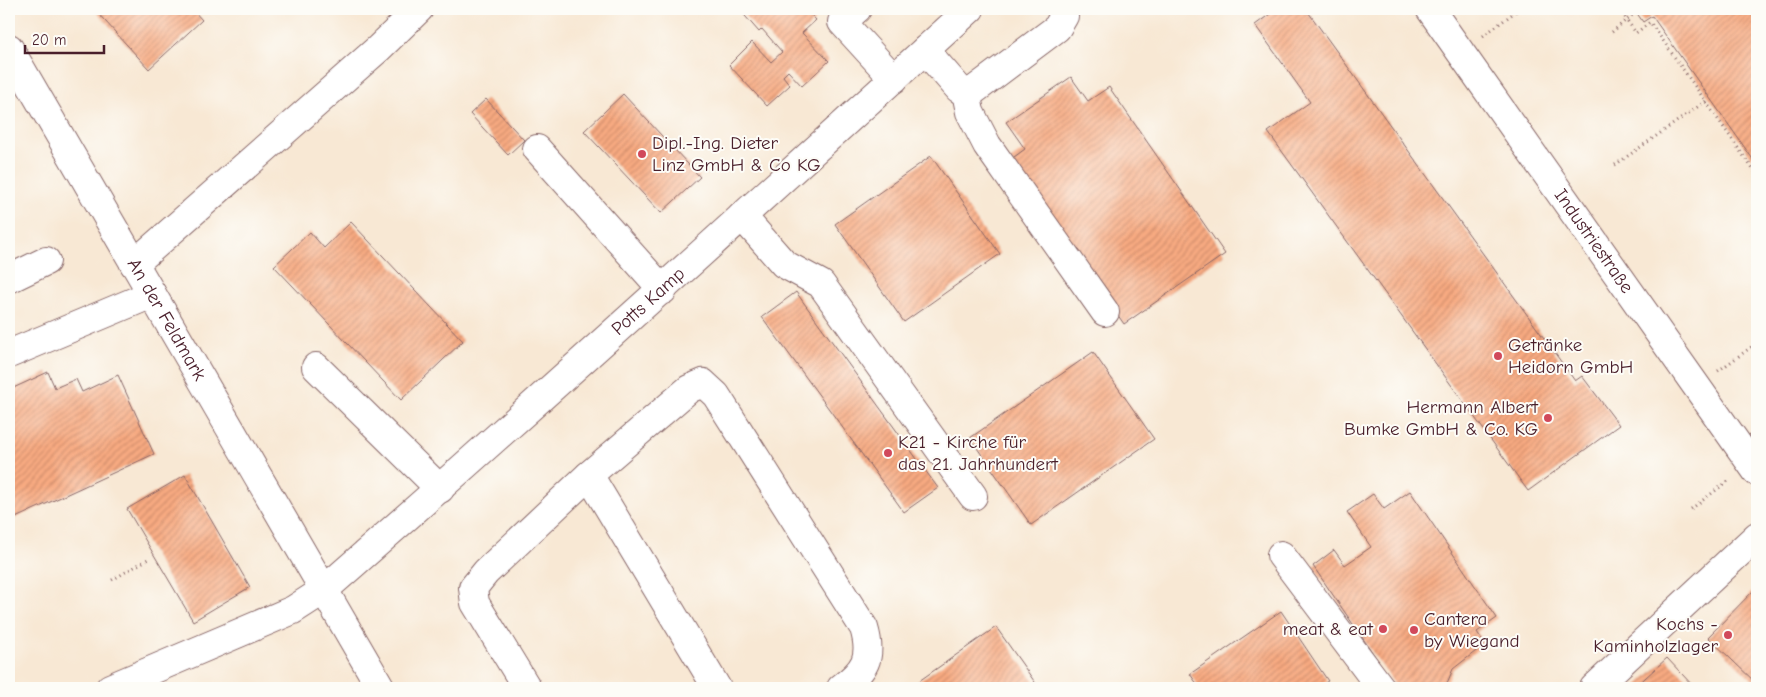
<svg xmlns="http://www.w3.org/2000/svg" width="1766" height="697" font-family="'Comic Neue',sans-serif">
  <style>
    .building { fill: url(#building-hatch) }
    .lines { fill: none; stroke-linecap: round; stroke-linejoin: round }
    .minor-casing { stroke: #876566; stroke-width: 30 }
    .path { stroke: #876566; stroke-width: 3; stroke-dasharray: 1 4; stroke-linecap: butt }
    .minor { stroke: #fff; stroke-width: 28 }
    .poi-dot { fill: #d1495b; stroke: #fdfcf7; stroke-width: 2 }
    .labels { text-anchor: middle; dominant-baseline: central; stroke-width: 4; stroke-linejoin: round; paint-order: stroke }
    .poi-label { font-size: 19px; fill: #4a1f2b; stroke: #fdfcf7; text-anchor: start }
    .street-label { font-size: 19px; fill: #4a1f2b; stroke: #fdfcf7 }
  </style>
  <defs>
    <pattern id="building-hatch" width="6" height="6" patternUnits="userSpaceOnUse" patternTransform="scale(1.25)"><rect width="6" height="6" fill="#f8aa81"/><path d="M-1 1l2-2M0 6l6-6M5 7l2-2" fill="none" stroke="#cb8a6a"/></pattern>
  </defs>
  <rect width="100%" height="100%" fill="#fdfcf7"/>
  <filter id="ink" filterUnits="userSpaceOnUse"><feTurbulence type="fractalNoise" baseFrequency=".02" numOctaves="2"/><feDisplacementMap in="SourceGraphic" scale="10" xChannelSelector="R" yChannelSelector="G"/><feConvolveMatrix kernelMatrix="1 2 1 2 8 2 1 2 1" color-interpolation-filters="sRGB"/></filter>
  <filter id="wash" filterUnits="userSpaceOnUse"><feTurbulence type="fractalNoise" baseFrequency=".0096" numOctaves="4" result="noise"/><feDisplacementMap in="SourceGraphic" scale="20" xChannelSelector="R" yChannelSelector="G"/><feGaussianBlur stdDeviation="1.12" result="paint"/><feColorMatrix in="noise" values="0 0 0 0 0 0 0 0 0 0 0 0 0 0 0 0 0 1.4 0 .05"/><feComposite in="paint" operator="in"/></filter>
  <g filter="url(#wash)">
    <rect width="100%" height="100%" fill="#f8e8d4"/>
    <g id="blocks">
      <path class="building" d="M94 9H192L202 20 149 69Z
        M739 9H806L816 20 802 33 829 61 802 86 788 71 783 76 790 85 767 106 729 65 752 42 771 62 782 52 762 29 759 32Z
        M1277 9H1306L1575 381 1582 376 1619 425 1528 491 1268 132 1310 102 1255 25Z
        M1634 9H1757V165L1652 16 1643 22Z
        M1071 77 1088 101 1109 87 1225 254 1124 324 1010 160 1025 149 1006 122Z
        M623 94 700 177 661 213 584 131Z
        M486 99 524 140 508 155 470 114Z
        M931 156 1000 254 904 322 835 224Z
        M351 222 463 341 401 400 274 266 310 232 324 248Z
        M796 292 938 488 904 512 762 317Z
        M1093 352 1154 439 1031 525 970 438Z
        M48 372 55 388 76 379 82 392 118 375 154 454 9 521V390Z
        M185 475 250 587 193 621 127 509Z
        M1410 491 1497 618 1477 632 1485 644 1453 669 1445 688H1397L1313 566 1334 550 1345 565 1371 547 1347 512 1373 494 1384 509Z
        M1757 587V684L1708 637Z
        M1281 611 1328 681 1317 688H1200L1190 674Z
        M996 627 1039 688H909Z
        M1667 658 1695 688H1634Z"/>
    </g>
  </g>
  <g filter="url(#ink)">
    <use href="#blocks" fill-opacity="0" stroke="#876566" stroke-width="1"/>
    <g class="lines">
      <defs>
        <g id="minor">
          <path d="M857 9 842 22 894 79"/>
          <path id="s1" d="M1430 9 1757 472"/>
          <path id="s2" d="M9 48 381 688"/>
          <path d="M925 50 959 89 966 92 973 91 1057 28 1064 16 1061 9"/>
          <path d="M966 92 970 112 987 145 1105 312"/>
          <path d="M537 149 663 290"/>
          <path d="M742 216 784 264 821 284 973 496"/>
          <path d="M134 264 379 48 419 9"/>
          <path d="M9 279 46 261"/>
          <path d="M9 354 152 294"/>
          <path d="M316 367 440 489"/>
          <path d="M589 475 717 688"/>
          <path d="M1281 555 1381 688"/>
          <path id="s3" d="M110 688 293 610 324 590C542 399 756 204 970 9"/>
          <path d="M527 688 475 603 473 588 486 572 589 475 689 389 703 383 716 395 864 628C873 658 865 670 841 688"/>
          <path d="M1594 688 1757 536"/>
        </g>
      </defs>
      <use href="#minor" class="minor-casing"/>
      <path class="path" d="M1619 9 1636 33 1650 22 1757 175
        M1612 32 1636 12
        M1483 36 1519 9
        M1615 165 1706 101
        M1718 371 1757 343
        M1691 509 1731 479
        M112 580 148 559"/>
      <use href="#minor" class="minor"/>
    </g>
  </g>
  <g class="poi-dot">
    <circle cx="642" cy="154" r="5"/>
    <circle cx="1498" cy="356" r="5"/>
    <circle cx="1548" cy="418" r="5"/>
    <circle cx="888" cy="453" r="5"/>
    <circle cx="1383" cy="629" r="5"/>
    <circle cx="1414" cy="630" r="5"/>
    <circle cx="1728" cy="635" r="5"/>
  </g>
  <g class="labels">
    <g class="poi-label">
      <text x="652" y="143">Dipl.-Ing. Dieter<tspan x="652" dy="22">Linz GmbH &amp; Co KG</tspan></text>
      <text x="1508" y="345">Getränke<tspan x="1508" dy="22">Heidorn GmbH</tspan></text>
      <text x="1538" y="407" text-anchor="end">Hermann Albert<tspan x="1538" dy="22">Bumke GmbH &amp; Co. KG</tspan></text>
      <text x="898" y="442">K21 - Kirche für<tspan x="898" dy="22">das 21. Jahrhundert</tspan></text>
      <text x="1424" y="619">Cantera<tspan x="1424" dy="22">by Wiegand</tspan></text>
      <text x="1718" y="624" text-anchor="end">Kochs -<tspan x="1718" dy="22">Kaminholzlager</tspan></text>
      <text x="1373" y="629" text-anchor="end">meat &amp; eat</text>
    </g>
    <g class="street-label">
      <text stroke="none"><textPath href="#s1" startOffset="284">Industriestraße</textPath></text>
      <text stroke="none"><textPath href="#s3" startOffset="670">Potts Kamp</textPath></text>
      <text stroke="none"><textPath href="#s2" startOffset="314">An der Feldmark</textPath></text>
    </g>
  </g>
  <rect width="1766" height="697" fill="none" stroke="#fdfcf7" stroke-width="30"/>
  <path d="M25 45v8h79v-8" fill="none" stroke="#4a1f2b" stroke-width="2.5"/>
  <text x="32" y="45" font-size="15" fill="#4a1f2b" stroke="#fdfcf7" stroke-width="4" paint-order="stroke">20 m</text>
</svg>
